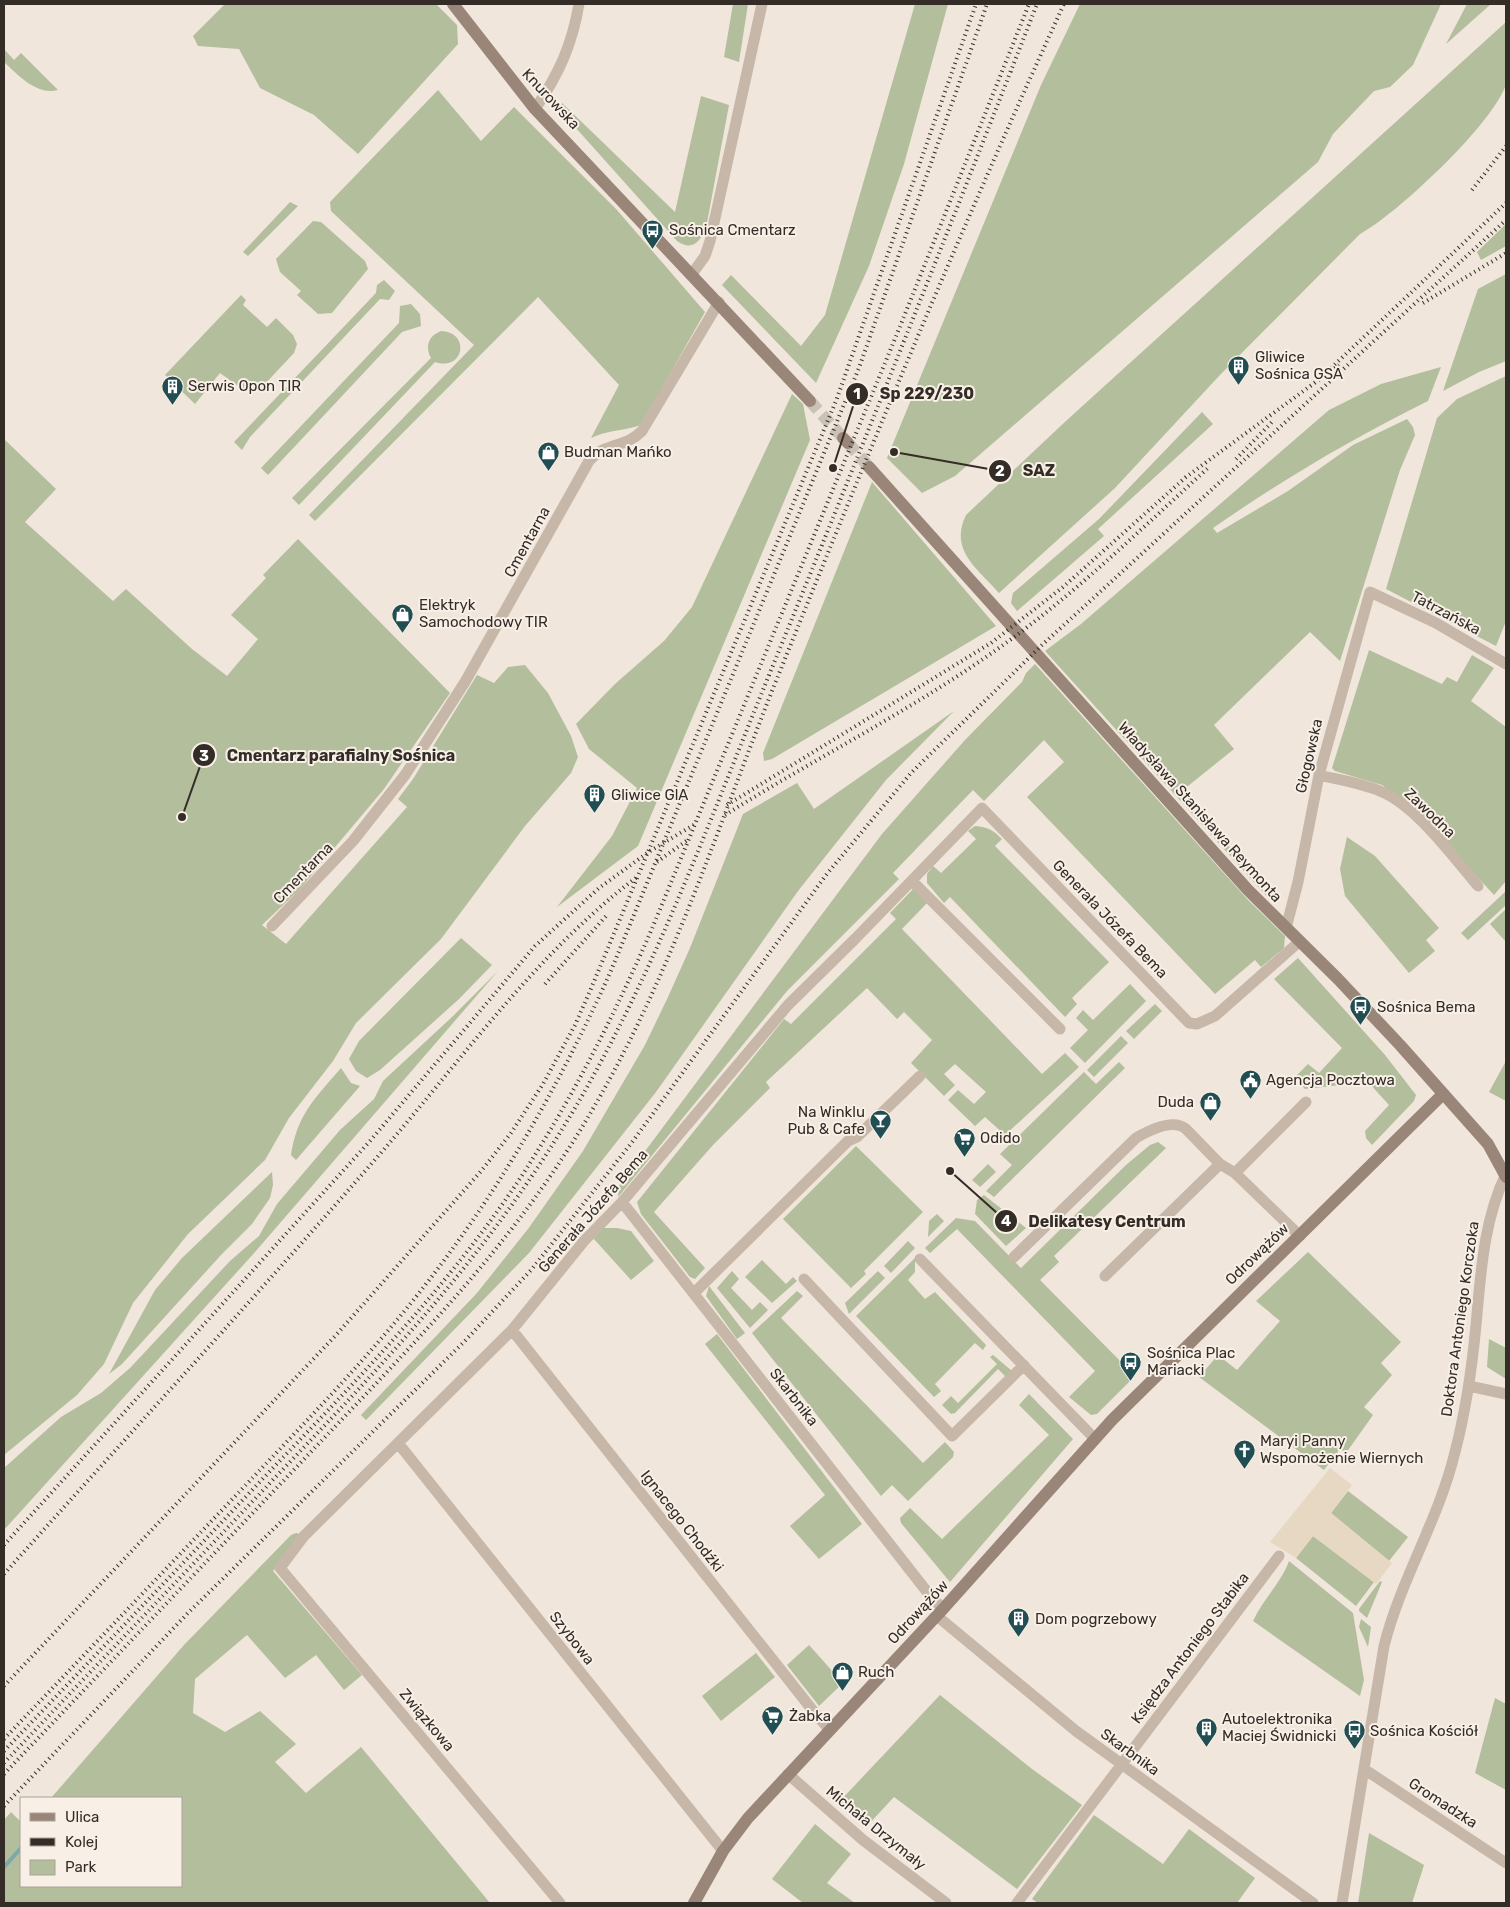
<svg xmlns="http://www.w3.org/2000/svg" width="1510" height="1907" font-family="Rubik,sans-serif">
  <style>
    .green { fill: #b2be9c }
    .plaza { fill: #e7d8c3 }
    .lines { fill: none; stroke-linecap: round; stroke-linejoin: round }
    .stream { stroke: #7ca8ab; stroke-width: 4 }
    .secondary-tunnel { stroke: #cac1b7; stroke-width: 12; stroke-dasharray: 12 6; stroke-linecap: butt }
    .street { stroke: #c7b7a8; stroke-width: 11 }
    .secondary { stroke: #9a8679; stroke-width: 12 }
    .rail { stroke: #342c27; stroke-width: 4; stroke-dasharray: 1 4; stroke-linecap: butt }
    .labels { text-anchor: middle; dominant-baseline: central; stroke-width: 4; stroke-linejoin: round; paint-order: stroke }
    .street-label { font-size: 15px; fill: #342c27; stroke: #f8f0e7 }
    .poi-label { font-size: 15px; fill: #342c27; stroke: #f8f0e7; text-anchor: start }
    .leader { fill: none; stroke: #342c27; stroke-width: 2 }
    .callout-dot { fill: #342c27; stroke: #f8f0e7; stroke-width: 2 }
    .mark-label { font-size: 15px; text-anchor: middle; font-weight: bold; fill: #fff }
    .callout-label { font-size: 16px; text-anchor: middle; font-weight: bold; fill: #342c27; stroke: #f8f0e7; stroke-width: 4; stroke-linejoin: round; paint-order: stroke }
  </style>
  <rect width="100%" height="100%" fill="#f0e6db"/>
  <path class="green" d="M225 4H436L457 25 458 44 358 154 314 115 260 88 239 49 198 46 193 36Z
    M733 4H748L739 62 724 57Z
    M915 4H948L904 164 869 266 816 383 722 285 731 275 801 346 825 315Z
    M1080 4H1441L1413 65 1390 87 1374 91 1333 134 1318 162 955 476 922 493 887 458 1041 85Z
    M1467 4H1491L1446 44Z
    M1506 22C1506 37 1510 71 1506 84 1495 122 1396 215 1360 234L1219 376 1115 488 999 593C977 568 949 550 966 515L1067 420Z
    M4 49 14 60 21 53 58 90C37 96 18 75 4 62Z
    M438 90 481 141 514 107 617 210 705 312 641 425C623 431 607 430 591 438L619 385 538 297 315 521 309 515 474 345 331 211 330 202Z
    M701 96 729 105 706 228C700 243 691 251 677 241L558 108 562 103 675 212Z
    M290 202 298 206 248 256 243 252Z
    M313 221 321 222 365 261 368 269 332 313 318 314 297 295 301 291 280 272 276 259Z
    M1506 224V246L1481 260 1477 252Z
    M1506 274V361L1479 372 1443 391 1478 289Z
    M384 280 395 291 389 300 380 299 250 437 242 450 234 442 376 293 377 285Z
    M241 295 246 300 243 305 267 327 276 318 293 335 297 344 294 353 261 388 245 391 220 373 195 404 165 375Z
    M411 304 420 314 421 326 402 332 268 475 261 468 399 323 400 306Z
    M441 331C471 332 464 372 435 362L299 505 292 498 431 358C425 347 428 336 441 331Z
    M1441 367 1428 401C1353 438 1282 480 1213 528L1217 533 1288 491 1353 445 1407 419 1413 427 1415 435 1400 470 1340 661 1310 632 1214 725 1234 749 1183 790 1273 900 1271 901 1045 651 1081 624 1329 410 1381 384Z
    M1506 376V621L1496 646 1386 589 1437 418 1457 399Z
    M792 394 803 404 810 440 638 846 557 907 612 836 637 788 589 749 576 724 615 684 664 641 692 607Z
    M1202 412 1213 424 1098 529 1104 536 1017 611 1011 603 1013 593 1099 519Z
    M4 439 56 489 25 522 113 601 126 589 192 649 227 676 258 639 231 615 266 578 263 575 298 539 450 693 384 789 299 890 262 925 286 944 407 807 398 799 413 779 477 675 494 683 508 667 525 665 548 693 571 736 578 757 571 773 525 826 441 939 356 1023 333 1061 289 1118 265 1160 188 1234 133 1303 104 1364 77 1395 4 1455Z
    M872 482 996 626 772 759 764 761 763 753Z
    M1369 650 1442 684 1447 677 1457 682 1472 655 1494 668 1471 701 1506 727V881L1494 895 1424 819 1382 785 1335 771 1332 768Z
    M1035 664 1249 901 1285 936 1284 948 1261 967 1255 960 1215 994 1027 797 1064 762 1044 740 984 801 973 790 893 873 899 879 787 991 618 1197 619 1186 882 834 965 740 1022 682 1026 673Z
    M954 711 886 780 798 891 656 1092 529 1253 366 1420 361 1415 477 1293 528 1229 583 1151 645 1045 668 997 690 948 743 814 797 783 814 809Z
    M975 826C988 827 993 830 1002 839L995 846 1109 962 1072 998 1077 1004 1065 1017 950 897 944 903 927 883V874L933 866 941 873 976 839 968 831Z
    M1347 837 1375 856 1439 928 1426 940 1435 951 1409 973 1345 896 1340 869Z
    M914 888 927 903 902 929 1042 1074 1065 1053 1079 1067 1005 1135 985 1117 975 1126 948 1100 958 1090 974 1104 986 1092 955 1064 944 1074 955 1085 944 1096 911 1063 932 1040 904 1012 897 1019 867 988 766 1082 770 1088 713 1145 654 1212 705 1268 695 1279 690 1277 641 1214 637 1202 784 1019 791 1024 896 919 890 913Z
    M1506 891V905L1468 940 1461 933Z
    M1506 909V942L1490 924Z
    M461 938 492 965 459 999 380 1070 367 1078 356 1071 349 1059 359 1041Z
    M1298 958 1385 1055 1416 1095 1414 1101 1372 1145 1366 1138 1365 1131 1389 1105 1368 1082 1305 1089 1295 1077 1308 1064 1319 1073 1342 1048 1274 979Z
    M498 971 255 1252 4 1530V1468L61 1417 101 1393 130 1368 230 1261 259 1236 277 1204 340 1130 374 1099 383 1081 452 1017Z
    M1130 984 1146 1001 1085 1063 1070 1048 1088 1030 1076 1018 1083 1010 1093 1020Z
    M1155 1004 1162 1011 1134 1039 1126 1031Z
    M1121 1036 1128 1043 1094 1077 1087 1070Z
    M1506 1061V1101L1489 1092Z
    M1119 1062 1125 1068 994 1197 986 1191 1012 1165 1000 1154 1084 1072 1096 1084Z
    M341 1068 351 1083 360 1086 296 1160 291 1155C297 1115 315 1098 341 1068Z
    M1158 1142 1166 1148 1054 1256 1059 1262 1040 1280 1135 1376 1097 1414 1091 1415 1069 1397 1095 1371 957 1229 930 1253 925 1248 956 1218 975 1221 1021 1268 1126 1165 1150 1145Z
    M856 1146 923 1212 864 1271 866 1274 851 1288 783 1219Z
    M988 1164 996 1172 980 1187 972 1180Z
    M272 1172 273 1185 270 1198 252 1224 221 1255 122 1364 109 1374 155 1290 182 1258Z
    M984 1195 1026 1228 1006 1246 975 1214 977 1200Z
    M937 1214 944 1221 928 1237 929 1221Z
    M602 1228H617L631 1231 654 1261 631 1280 593 1238Z
    M908 1241 915 1248 891 1273 884 1266Z
    M1308 1252 1401 1342 1381 1363 1392 1375 1364 1407 1373 1415 1346 1453 1340 1449 1324 1470 1199 1377 1218 1355 1237 1370 1280 1321 1256 1301Z
    M915 1258V1272L908 1280 925 1299 935 1292 986 1345 983 1350 975 1343 937 1382 935 1384 941 1391 934 1397 856 1316Z
    M762 1260 786 1284 793 1277 797 1281 772 1303 745 1277Z
    M732 1271 739 1279 731 1288 752 1310 760 1302 768 1310 750 1328 717 1288Z
    M878 1271 885 1278 849 1314 845 1303Z
    M709 1286 745 1333 737 1339 706 1296Z
    M797 1291 803 1296 781 1318 923 1463 945 1442 954 1452 953 1457 908 1501 892 1485 881 1496 752 1333Z
    M717 1334 862 1524 819 1559 790 1526 825 1495 705 1344Z
    M1489 1339 1506 1348V1379L1487 1367Z
    M993 1355 1012 1371 1006 1377 998 1369 955 1413 951 1414 942 1405 951 1396 958 1403 997 1364 990 1357Z
    M1029 1394 1073 1439 950 1582 901 1523 900 1518 910 1508 942 1539 1049 1435 1019 1405Z
    M1348 1491 1408 1537 1389 1561 1331 1513Z
    M296 1533 300 1534 273 1571 362 1675 344 1690 316 1655 285 1678 247 1635 195 1679 193 1713 225 1732 260 1711 296 1744 275 1762 306 1793 361 1747 490 1903H4V1820L11 1812 21 1822V1886H181V1798H51L184 1645 291 1535Z
    M1313 1536 1374 1582 1356 1606 1296 1558Z
    M1289 1561 1353 1613 1364 1680 1360 1696 1253 1621C1263 1599 1281 1583 1289 1561Z
    M1380 1581 1382 1582 1367 1618 1359 1611V1609Z
    M1361 1619 1371 1627 1368 1647 1359 1627Z
    M809 1645 843 1683 819 1706 787 1665Z
    M756 1653 775 1677 721 1721 702 1696Z
    M940 1695 1032 1769 1082 1805 1017 1889 894 1797 867 1826 840 1801Z
    M1495 1698 1506 1704V1790L1475 1773Z
    M1094 1815 1163 1864 1189 1829 1255 1878 1237 1903H1038L1032 1899Z
    M815 1824 851 1854 827 1883 855 1903H803L772 1879Z
    M1369 1833 1424 1865 1412 1903H1358Z"/>
  <path class="plaza" d="M1330 1468 1352 1485 1331 1513 1392 1563 1376 1584 1313 1536 1296 1558 1270 1542Z"/>
  <g class="lines">
    <path class="stream" d="M4 1867 21 1848"/>
    <path class="secondary-tunnel" d="M810 401 843 438
      M848 443 869 467"/>
    <path class="street" d="M535 109C559 74 572 45 579 4
      M692 274 705 256 710 241 762 4
      M1319 775C1339 780 1362 783 1382 792 1416 806 1454 858 1478 886
      M912 881 1060 1029
      M272 926 353 841 405 775 465 682 589 461C606 441 624 449 642 431L719 302
      M1286 928 1298 882 1319 775 1370 592 1436 623 1506 664
      M1235 1173 1306 1102
      M622 1202 928 1593 943 1609
      M1014 1257 1136 1138C1148 1131 1173 1118 1186 1129L1220 1164 1235 1173 1300 1236
      M920 1259 1095 1439
      M1105 1276 1220 1164
      M804 1279 952 1436 1024 1365
      M694 1293 848 1141 857 1137 920 1076
      M512 1330 814 1712 830 1730
      M1469 1386 1506 1394
      M398 1443 723 1851
      M937 1616 1076 1731 1313 1903
      M1364 1769 1506 1863
      M788 1774 863 1840 946 1903
      M560 1903 280 1568 304 1536 512 1330 584 1241 622 1202 788 1005 856 938 982 808 1189 1023 1197 1024 1215 1016 1300 941
      M1017 1903 1279 1556
      M1342 1903 1384 1646C1401 1579 1439 1519 1455 1452 1466 1410 1472 1368 1476 1325 1481 1273 1483 1222 1506 1174"/>
    <path class="secondary" d="M453 4 535 109 810 401
      M843 438 848 443
      M869 467 1248 890 1338 979 1400 1045 1488 1144 1506 1177
      M694 1903 723 1851 748 1818 943 1609 1112 1420 1443 1094"/>
    <path class="rail" d="M1472 190 1506 146
      M1423 303 1506 253
      M1331 368 1506 203
      M1236 459 1274 420
      M727 805 991 643 1063 587 1186 477 1339 365
      M725 815C814 759 910 711 996 650 1072 597 1139 531 1208 468
      M657 862 689 839
      M545 984 607 915
      M4 1545 370 1141 535 946 599 888 650 851 697 823
      M4 1574C131 1432 261 1291 386 1147 466 1054 538 952 637 877
      M4 1686 337 1334 482 1170 511 1133 543 1084 575 1025 590 991 836 401 976 4
      M4 1739C83 1656 163 1572 242 1489 310 1417 380 1346 439 1267 508 1176 563 1077 610 973L859 368 987 4
      M4 1751C94 1657 184 1562 273 1468 360 1377 447 1287 517 1183 570 1103 613 1018 651 931L899 329 1029 4
      M4 1763C92 1670 181 1577 269 1484 370 1378 470 1274 549 1150 643 1005 702 839 767 680 859 455 949 230 1037 4
      M4 1774C105 1668 207 1561 308 1455 400 1358 495 1263 567 1151 661 1006 709 850 772 691 865 460 960 230 1064 4
      M4 1806 188 1613 463 1343 532 1269 633 1141 826 875 911 773 1041 646 1506 220"/>
  </g>
  <defs>
    <symbol id="bus-pin" viewBox="-11 -11 22 30"><path d="M0 17L-7.5 6A9.5 9.5 0 1 1 7.5 6Z" fill="#204e53" stroke="#f8f0e7"/><path d="M-5-6H5V4H4V6H2V4H-2V6H-4V4H-5ZM-3.5-4V0h7V-4ZM-3.5 1.2v1.5H-2V1.2ZM2 1.2v1.5H3.5V1.2Z" fill="#fff"/></symbol>
    <symbol id="building-pin" viewBox="-11 -11 22 30"><path d="M0 17L-7.5 6A9.5 9.5 0 1 1 7.5 6Z" fill="#204e53" stroke="#f8f0e7"/><path d="M-4-6H4V6H1V3H-1V6H-4ZM-2.5-4.3h1.7v1.8h-1.7ZM.8-4.3h1.7v1.8H.8ZM-2.5-1h1.7V.8h-1.7ZM.8-1h1.7V.8H.8Z" fill="#fff"/></symbol>
    <symbol id="shop-pin" viewBox="-11 -11 22 30"><path d="M0 17L-7.5 6A9.5 9.5 0 1 1 7.5 6Z" fill="#204e53" stroke="#f8f0e7"/><path d="M-5-2.5h2.3a2.7 3.5 0 0 1 5.4 0H5L5.5 6h-11ZM-1.5-2.5h3a1.5 2.3 0 0 0-3 0Z" fill="#fff"/></symbol>
    <symbol id="civic-pin" viewBox="-11 -11 22 30"><path d="M0 17L-7.5 6A9.5 9.5 0 1 1 7.5 6Z" fill="#204e53" stroke="#f8f0e7"/><path d="M-.6-6.5H3V-4.5H.6V-3L4-1V1h2V6H-6V1h2V-1L-.6-3ZM-1.2 2.5V6h2.4V2.5Z" fill="#fff"/></symbol>
    <symbol id="bar-pin" viewBox="-11 -11 22 30"><path d="M0 17L-7.5 6A9.5 9.5 0 1 1 7.5 6Z" fill="#204e53" stroke="#f8f0e7"/><path d="M-6-5H6L.8 .8V4.5H3.5V6h-7V4.5H-.8V.8Z" fill="#fff"/></symbol>
    <symbol id="supermarket-pin" viewBox="-11 -11 22 30"><path d="M0 17L-7.5 6A9.5 9.5 0 1 1 7.5 6Z" fill="#204e53" stroke="#f8f0e7"/><path d="M-6-5.5h2.5l.6 2H6L4.5 2H-2.5L-4.4-4H-6ZM-1.5 3.2a1.3 1.3 0 1 0 .1 0ZM3 3.2a1.3 1.3 0 1 0 .1 0Z" fill="#fff"/></symbol>
    <symbol id="church-pin" viewBox="-11 -11 22 30"><path d="M0 17L-7.5 6A9.5 9.5 0 1 1 7.5 6Z" fill="#204e53" stroke="#f8f0e7"/><path d="M-1.2-6h2.4v3.5h3.3v2.4h-3.3V6h-2.4V-.1h-3.3v-2.4h3.3Z" fill="#fff"/></symbol>
  </defs>
  <g fill-rule="evenodd">
    <use href="#bus-pin" x="640" y="218" width="25" height="34"/>
    <use href="#building-pin" x="1226" y="354" width="25" height="34"/>
    <use href="#building-pin" x="160" y="374" width="25" height="34"/>
    <use href="#shop-pin" x="536" y="440" width="25" height="34"/>
    <use href="#shop-pin" x="390" y="602" width="25" height="34"/>
    <use href="#building-pin" x="582" y="782" width="25" height="34"/>
    <use href="#bus-pin" x="1348" y="994" width="25" height="34"/>
    <use href="#civic-pin" x="1238" y="1068" width="25" height="34"/>
    <use href="#shop-pin" x="1198" y="1090" width="25" height="34"/>
    <use href="#bar-pin" x="868" y="1108" width="25" height="34"/>
    <use href="#supermarket-pin" x="952" y="1126" width="25" height="34"/>
    <use href="#bus-pin" x="1118" y="1350" width="25" height="34"/>
    <use href="#church-pin" x="1232" y="1438" width="25" height="34"/>
    <use href="#building-pin" x="1006" y="1606" width="25" height="34"/>
    <use href="#shop-pin" x="830" y="1660" width="25" height="34"/>
    <use href="#supermarket-pin" x="760" y="1704" width="25" height="34"/>
    <use href="#building-pin" x="1194" y="1716" width="25" height="34"/>
    <use href="#bus-pin" x="1342" y="1718" width="25" height="34"/>
  </g>
  <g class="labels">
    <g class="street-label">
      <text transform="translate(551 99) rotate(47)">Knurowska</text>
      <text transform="translate(527 542) rotate(-61)">Cmentarna</text>
      <text transform="translate(1446 613) rotate(28)">Tatrzańska</text>
      <text transform="translate(1309 756) rotate(-77)">Głogowska</text>
      <text transform="translate(1200 812) rotate(48)">Władysława Stanisława Reymonta</text>
      <text transform="translate(1430 813) rotate(44)">Zawodna</text>
      <text transform="translate(303 873) rotate(-46)">Cmentarna</text>
      <text transform="translate(1110 919) rotate(46)">Generała Józefa Bema</text>
      <text transform="translate(593 1211) rotate(-49)">Generała Józefa Bema</text>
      <text transform="translate(1257 1254) rotate(-44)">Odrowążów</text>
      <text transform="translate(1460 1319) rotate(-82)">Doktora Antoniego Korczoka</text>
      <text transform="translate(794 1397) rotate(52)">Skarbnika</text>
      <text transform="translate(682 1521) rotate(52)">Ignacego Chodźki</text>
      <text transform="translate(918 1612) rotate(-47)">Odrowążów</text>
      <text transform="translate(572 1638) rotate(52)">Szybowa</text>
      <text transform="translate(1190 1648) rotate(-53)">Księdza Antoniego Stabika</text>
      <text transform="translate(427 1720) rotate(50)">Związkowa</text>
      <text transform="translate(1130 1752) rotate(36)">Skarbnika</text>
      <text transform="translate(1443 1803) rotate(33)">Gromadzka</text>
      <text transform="translate(876 1828) rotate(39)">Michała Drzymały</text>
    </g>
    <g class="poi-label">
      <text x="669" y="230">Sośnica Cmentarz</text>
      <text x="1255" y="357">Gliwice<tspan x="1255" dy="17">Sośnica GSA</tspan></text>
      <text x="188" y="386">Serwis Opon TIR</text>
      <text x="564" y="452">Budman Mańko</text>
      <text x="419" y="605">Elektryk<tspan x="419" dy="17">Samochodowy TIR</tspan></text>
      <text x="611" y="795">Gliwice GlA</text>
      <text x="1377" y="1007">Sośnica Bema</text>
      <text x="1266" y="1080">Agencja Pocztowa</text>
      <text x="1194" y="1102" text-anchor="end">Duda</text>
      <text x="865" y="1112" text-anchor="end">Na Winklu<tspan x="865" dy="17">Pub &amp; Cafe</tspan></text>
      <text x="980" y="1138">Odido</text>
      <text x="1147" y="1353">Sośnica Plac<tspan x="1147" dy="17">Mariacki</tspan></text>
      <text x="1260" y="1441">Maryi Panny<tspan x="1260" dy="17">Wspomożenie Wiernych</tspan></text>
      <text x="1035" y="1619">Dom pogrzebowy</text>
      <text x="858" y="1672">Ruch</text>
      <text x="789" y="1716">Żabka</text>
      <text x="1222" y="1719">Autoelektronika<tspan x="1222" dy="17">Maciej Świdnicki</tspan></text>
      <text x="1370" y="1731">Sośnica Kościół</text>
    </g>
  </g>
  <path class="leader" d="M833 468L857 394M894 452L1000 471M182 817L204 755M950 1171L1006 1221"/>
  <g class="callout-dot">
    <circle cx="833" cy="468" r="5"/>
    <circle cx="894" cy="452" r="5"/>
    <circle cx="182" cy="817" r="5"/>
    <circle cx="950" cy="1171" r="5"/>
    <circle cx="857" cy="394" r="12"/>
    <circle cx="1000" cy="471" r="12"/>
    <circle cx="204" cy="755" r="12"/>
    <circle cx="1006" cy="1221" r="12"/>
  </g>
  <g class="mark-label">
    <text x="857" y="399">1</text>
    <text x="1000" y="476">2</text>
    <text x="204" y="761">3</text>
    <text x="1006" y="1226">4</text>
  </g>
  <g class="callout-label">
    <text x="927" y="399">Sp 229/230</text>
    <text x="1039" y="476">SAZ</text>
    <text x="341" y="761">Cmentarz parafialny Sośnica</text>
    <text x="1107" y="1227">Delikatesy Centrum</text>
  </g>
  <rect width="1510" height="1907" fill="none" stroke="#342c27" stroke-width="10"/>
  <rect x="20" y="1797" width="162" height="90" fill="#f8f0e7" stroke="#aaa29a"/>
  <rect x="30" y="1813" width="25" height="8" fill="#9a8679" stroke="#aaa29a"/>
  <text x="65" y="1822" font-size="15" fill="#342c27">Ulica</text>
  <rect x="30" y="1838" width="25" height="8" fill="#342c27" stroke="#aaa29a"/>
  <text x="65" y="1847" font-size="15" fill="#342c27">Kolej</text>
  <rect x="30" y="1860" width="25" height="15" fill="#b2be9c" stroke="#aaa29a"/>
  <text x="65" y="1872" font-size="15" fill="#342c27">Park</text>
</svg>
